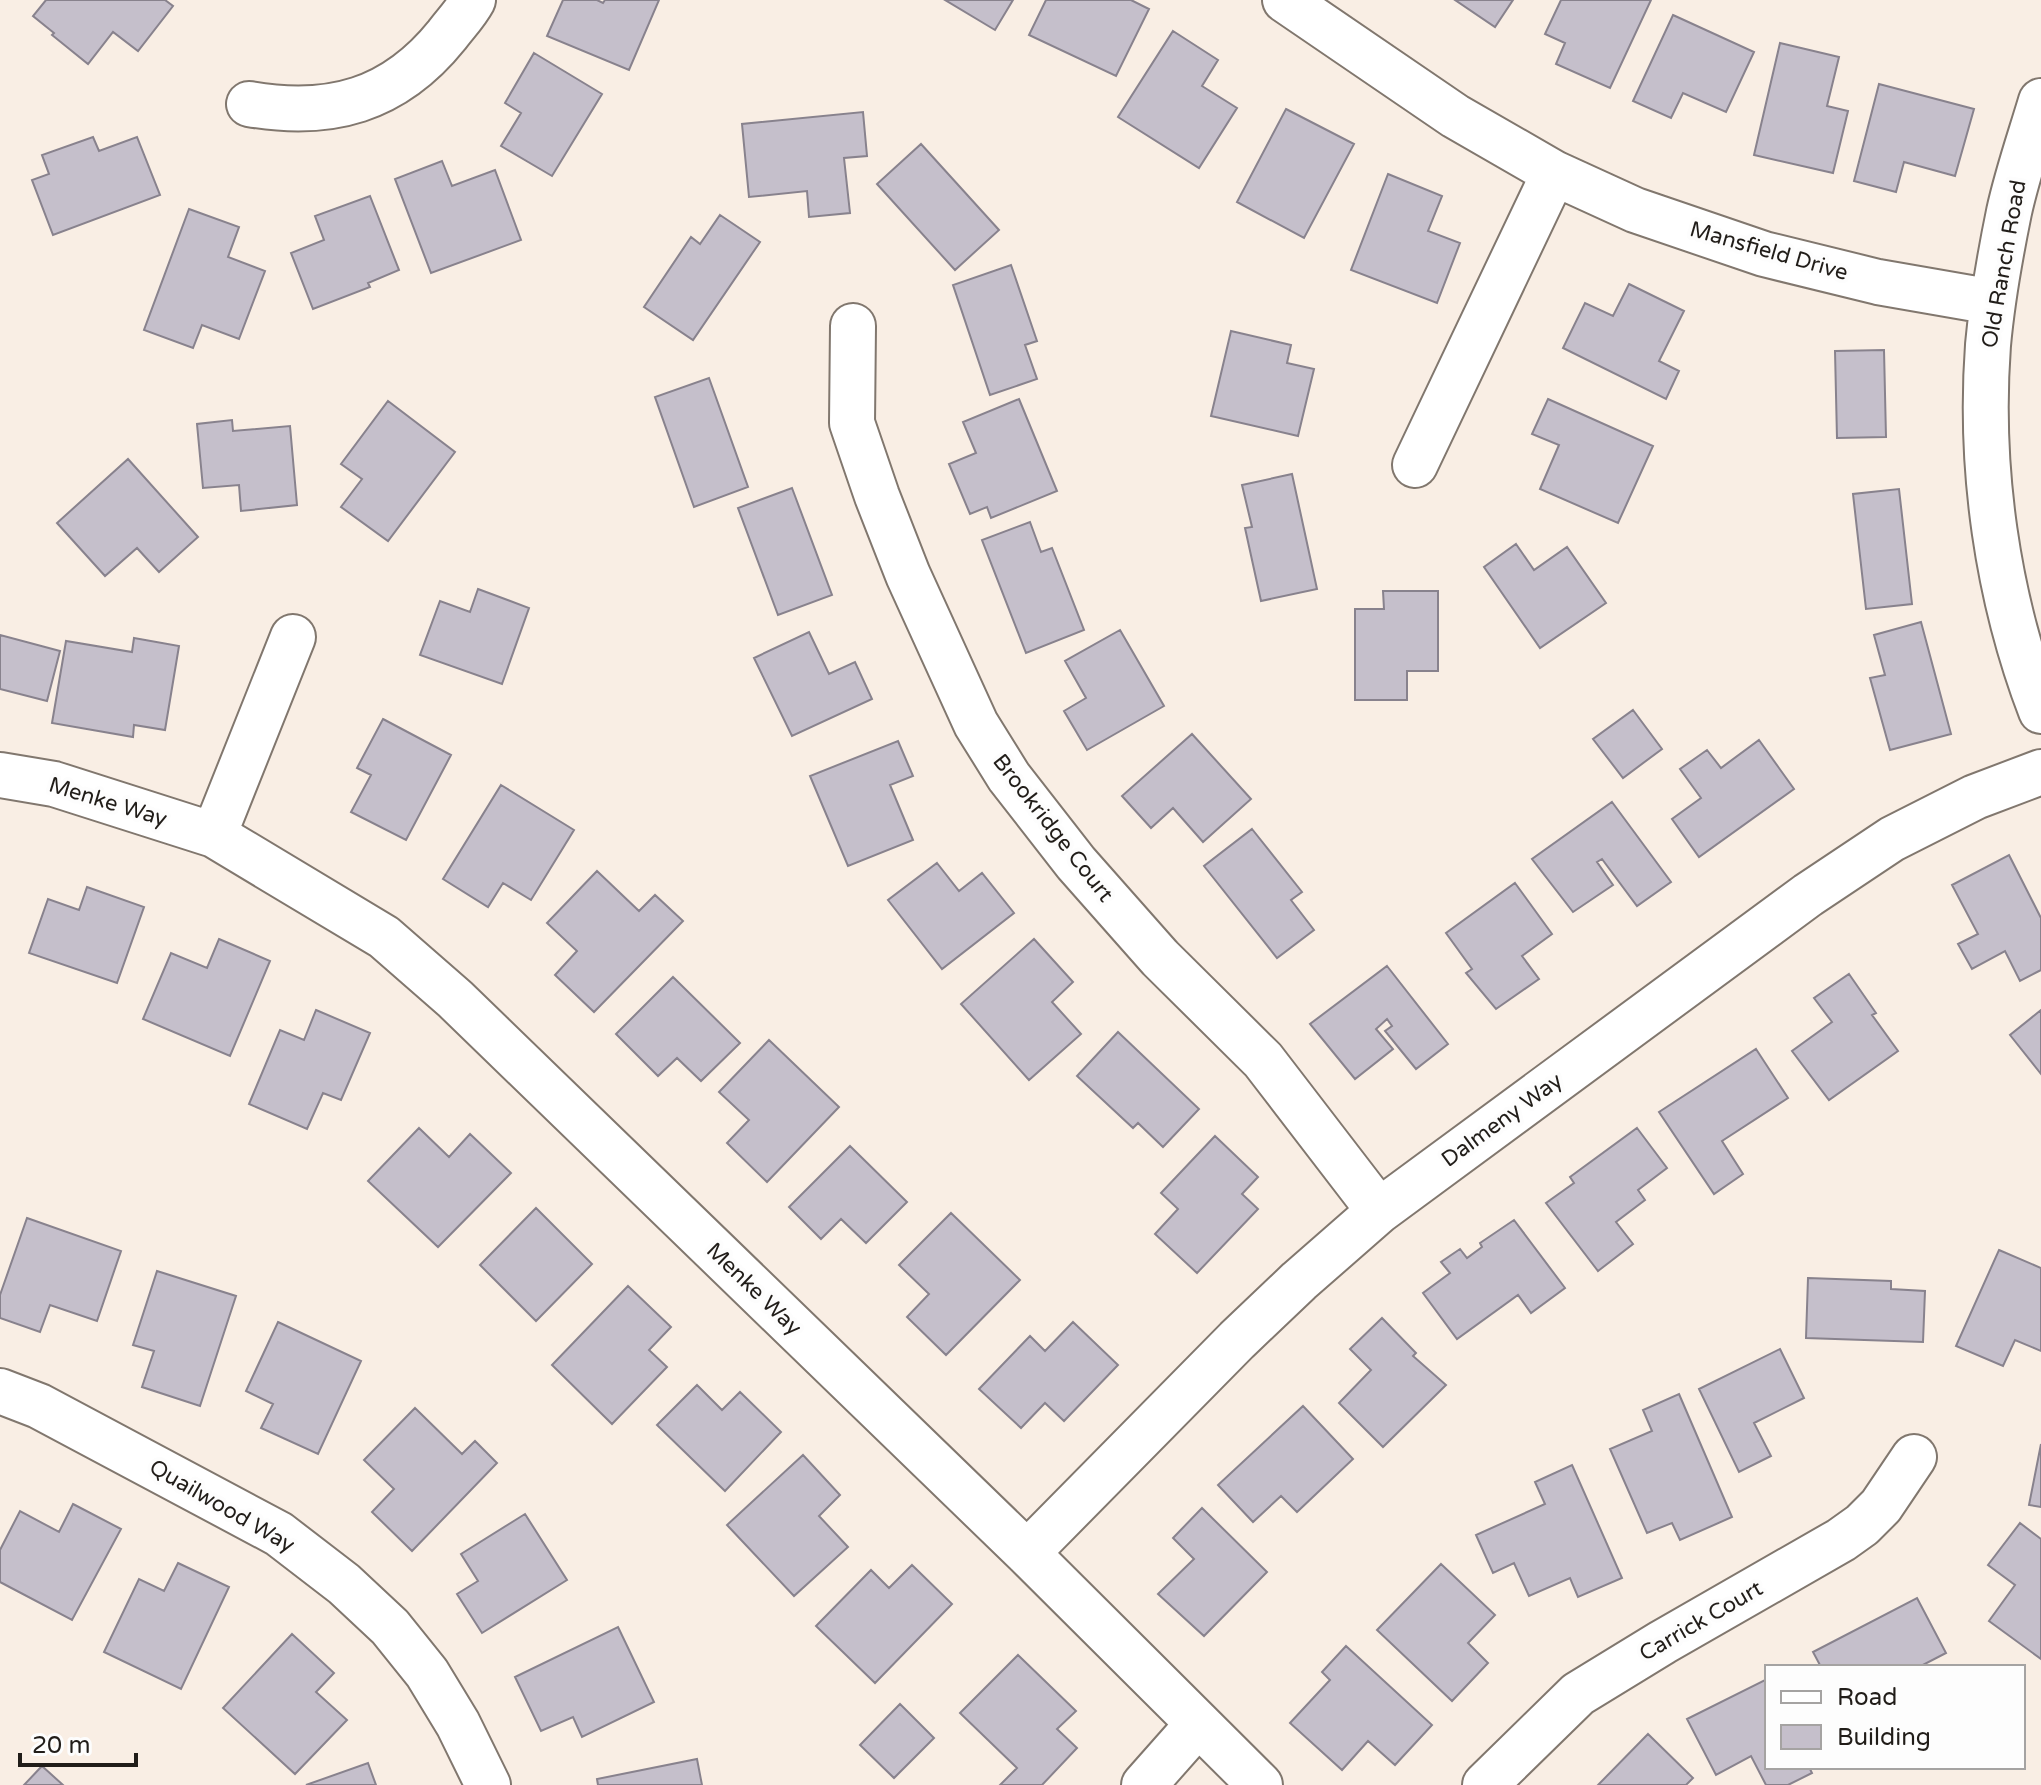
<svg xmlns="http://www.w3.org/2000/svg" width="2041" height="1785" font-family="'Varela Round',sans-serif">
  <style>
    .building { fill: #c5bfcb; stroke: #88828d; stroke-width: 2 }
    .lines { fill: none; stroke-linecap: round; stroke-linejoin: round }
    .minor-casing { stroke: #81776e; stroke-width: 48 }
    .minor { stroke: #fff; stroke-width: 44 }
    .labels { text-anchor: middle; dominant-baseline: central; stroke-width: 8; stroke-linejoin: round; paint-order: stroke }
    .street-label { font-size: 22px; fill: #211d19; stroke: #fdfdfd }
  </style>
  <rect width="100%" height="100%" fill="#f9eee4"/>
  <path class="building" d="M46 0H165L173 6 138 51 113 32 88 64 52 35 54 33 33 16Z
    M563 0H597L603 3 605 0H659L629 70 547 36Z
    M945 0H1013L995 30Z
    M1046 0H1131L1149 9 1116 76 1029 35Z
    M1455 0H1513L1495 27Z
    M1561 0H1651L1610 88 1556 64 1565 43 1545 34Z
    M1673 15 1754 52 1726 112 1683 93 1671 118 1633 101Z
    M1173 31 1218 60 1202 86 1237 108 1199 168 1118 117Z
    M1780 43 1839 57 1827 106 1848 111 1833 173 1754 155Z
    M534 53 602 94 552 176 501 146 521 113 505 103Z
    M1879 84 1974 109 1955 176 1904 162 1896 192 1854 181Z
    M1286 109 1354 144 1304 238 1237 202Z
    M863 112 867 156 844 158 850 213 809 217 807 191 749 197 742 124Z
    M93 137 99 151 137 137 160 195 53 235 32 180 49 174 42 155Z
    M921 144 999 230 955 270 877 184Z
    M442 161 452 186 495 170 521 240 431 273 395 179Z
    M1388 174 1442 196 1428 231 1460 243 1437 303 1351 270Z
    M370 196 399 270 368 283 370 287 313 309 291 253 324 240 315 216Z
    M189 209 239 227 228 257 265 271 239 339 202 325 193 348 144 330Z
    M720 215 760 242 693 340 644 307 691 237 700 244Z
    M1011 265 1037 341 1025 345 1037 379 990 395 953 285Z
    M1629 284 1684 311 1659 361 1679 371 1666 399 1563 348 1585 303 1613 316Z
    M1231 331 1291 345 1287 363 1314 369 1298 436 1211 416Z
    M1884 350 1886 437 1837 438 1835 351Z
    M709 378 748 487 694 507 655 397Z
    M1019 399 1057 491 991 518 987 507 970 514 949 464 976 453 963 422Z
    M1548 399 1653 446 1618 523 1540 489 1559 445 1532 434Z
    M388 401 455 452 388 541 341 507 362 479 341 464Z
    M232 420 233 431 290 426 297 505 241 511 239 485 203 488 197 424Z
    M128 459 198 537 159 572 137 548 105 576 57 523Z
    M1292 474 1317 589 1261 601 1245 528 1252 527 1242 485Z
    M792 488 832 595 778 615 738 508Z
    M1899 489 1912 604 1866 609 1853 494Z
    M1030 522 1041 552 1052 548 1084 630 1026 653 982 540Z
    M1516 544 1534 570 1567 547 1606 603 1540 648 1484 567Z
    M478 589 529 608 502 684 420 655 440 601 470 612Z
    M1383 591H1438V671H1407V700H1355V609H1384Z
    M1921 622 1951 734 1890 750 1870 678 1885 675 1874 635Z
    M1120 630 1164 706 1087 750 1064 711 1086 698 1065 661Z
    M809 632 829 674 855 662 872 699 792 736 754 658Z
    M0 635 60 651 47 701 0 689Z
    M134 638 179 646 165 730 134 725 133 737 52 723 66 641 132 652Z
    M1633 710 1662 749 1623 778 1593 739Z
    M383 719 451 755 406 840 351 812 371 775 357 768Z
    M1192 734 1251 799 1203 842 1173 808 1151 828 1122 796Z
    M1759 740 1794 789 1699 857 1672 819 1701 798 1680 769 1707 750 1721 768Z
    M898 741 913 776 890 785 913 840 848 866 810 776Z
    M501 785 574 830 531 900 503 883 488 907 443 879Z
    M1612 802 1671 882 1637 906 1602 859 1597 862 1613 885 1573 912 1532 859Z
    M1252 829 1302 892 1291 900 1314 930 1277 958 1204 866Z
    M2009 855 2041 918V970L2020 981 2005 951 1972 969 1958 944 1978 934 1952 885Z
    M937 863 959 891 982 873 1014 913 942 969 888 900Z
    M597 871 639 911 655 895 683 921 594 1012 555 975 577 951 547 923Z
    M1515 883 1552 934 1522 956 1539 979 1496 1009 1466 973 1472 969 1446 933Z
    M87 887 144 907 117 983 29 953 48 899 79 910Z
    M219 939 270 961 230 1056 143 1019 171 953 207 968Z
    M1034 939 1073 982 1052 1002 1081 1034 1029 1080 961 1004Z
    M1387 966 1448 1044 1416 1069 1385 1031 1392 1026 1387 1019 1376 1029 1393 1049 1355 1079 1310 1024Z
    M1849 974 1876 1013 1872 1015 1898 1051 1829 1100 1792 1051 1832 1022 1814 998Z
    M673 977 740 1043 701 1081 677 1058 658 1076 616 1034Z
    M316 1010 370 1033 341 1100 323 1093 307 1129 249 1104 280 1030 304 1040Z
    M2041 1010V1074L2010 1035Z
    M1118 1032 1199 1109 1163 1147 1138 1123 1133 1128 1077 1076Z
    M769 1040 839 1107 767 1182 727 1143 749 1120 719 1092Z
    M1756 1049 1788 1098 1722 1141 1743 1174 1714 1194 1659 1112Z
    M419 1128 449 1157 470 1134 511 1173 438 1247 368 1181Z
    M1637 1128 1667 1168 1638 1190 1645 1200 1616 1222 1633 1244 1598 1271 1546 1203 1574 1183 1570 1177Z
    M1215 1136 1258 1177 1242 1194 1258 1209 1197 1273 1155 1234 1178 1209 1161 1193Z
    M850 1146 907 1202 866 1243 841 1219 821 1239 789 1207Z
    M536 1208 592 1264 536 1321 480 1265Z
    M951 1213 1020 1280 946 1355 907 1317 929 1294 899 1265Z
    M27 1218 121 1251 97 1321 50 1305 40 1332 0 1318V1295Z
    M1514 1220 1565 1288 1531 1313 1518 1295 1457 1339 1423 1293 1450 1273 1441 1262 1460 1249 1467 1258 1482 1247 1480 1243Z
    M1999 1250 2041 1268V1351L2015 1340 2003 1366 1956 1346Z
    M157 1271 236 1296 200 1406 142 1387 154 1351 133 1345Z
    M1808 1278 1891 1281V1289L1925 1291 1923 1342 1806 1338Z
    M628 1286 671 1327 649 1350 667 1367 612 1424 552 1365Z
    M1382 1318 1416 1353 1413 1356 1446 1385 1383 1447 1339 1403 1371 1370 1350 1349Z
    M278 1322 361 1361 318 1454 261 1428 273 1404 246 1391Z
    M1073 1322 1118 1365 1064 1421 1045 1403 1021 1428 979 1389 1030 1336 1045 1351Z
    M1780 1349 1804 1398 1754 1423 1771 1456 1739 1472 1699 1389Z
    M697 1385 722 1410 740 1392 781 1432 725 1491 657 1425Z
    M1679 1394 1732 1517 1680 1540 1672 1523 1647 1533 1610 1449 1652 1431 1643 1410Z
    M1303 1406 1353 1459 1297 1512 1281 1496 1253 1522 1218 1485Z
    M415 1408 462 1454 475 1441 497 1463 412 1551 372 1512 394 1489 364 1460Z
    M2041 1444V1507L2029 1505Z
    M803 1455 840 1495 819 1516 848 1547 794 1596 727 1525Z
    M1572 1465 1622 1578 1578 1597 1570 1578 1529 1596 1514 1563 1493 1573 1476 1535 1545 1504 1535 1482Z
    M73 1504 121 1529 72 1620 0 1582V1550L20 1511 59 1532Z
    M1202 1508 1267 1572 1204 1636 1158 1594 1194 1559 1173 1538Z
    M525 1514 567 1580 482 1633 457 1594 478 1581 461 1554Z
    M2020 1523 2041 1539V1659L1989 1621 2015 1585 1988 1565Z
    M178 1563 229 1587 181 1689 104 1652 139 1579 164 1591Z
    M1441 1564 1495 1615 1468 1643 1488 1663 1452 1701 1377 1630Z
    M912 1565 952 1604 875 1683 816 1626 871 1570 889 1588Z
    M1917 1598 1946 1653 1919 1667H1821L1813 1652Z
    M618 1627 654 1702 582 1737 573 1717 541 1731 515 1677Z
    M292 1634 334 1673 316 1692 347 1720 295 1774 223 1708Z
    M1346 1646 1432 1725 1395 1765 1368 1741 1342 1770 1290 1723 1330 1680 1322 1672Z
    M1018 1655 1076 1711 1057 1729 1077 1748 1042 1785H1000L1017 1768 960 1713Z
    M1767 1679V1767H1809L1812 1773 1788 1785H1766L1751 1756 1716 1775 1687 1719Z
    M900 1704 934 1738 894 1778 860 1745Z
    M1648 1734 1693 1778 1686 1785H1598Z
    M697 1759 702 1785H598L597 1779Z
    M368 1763 376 1785H306Z
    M42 1766 63 1785H24Z"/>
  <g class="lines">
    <defs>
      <path id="minor" d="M1285 0 1455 116 1554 173 1635 210 1764 254 1878 282 1993 302
        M2041 101C2030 138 2017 175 2009 212 2000 256 1992 301 1988 345 1979 468 1997 596 2041 711
        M249 104C330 118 394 101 447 35 456 23 466 13 473 0
        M853 326 852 423 877 496 908 575 976 724 1009 777 1076 863 1160 958 1263 1060 1379 1211
        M1415 465 1554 173
        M0 775 54 784 214 835 384 937 455 999 1027 1553 1260 1785
        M214 835 293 637
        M0 1391 39 1406 279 1534 344 1584 390 1627 427 1673 458 1724 488 1785
        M1027 1553 1237 1340 1299 1281 1379 1211 1808 895 1892 839 1975 797 2041 772
        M1144 1785 1198 1724
        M1485 1785 1578 1694 1663 1642 1841 1540 1862 1525 1881 1506 1914 1457"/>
    </defs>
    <use href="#minor" class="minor-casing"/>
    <use href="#minor" class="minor"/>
  </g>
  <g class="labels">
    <g class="street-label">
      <text transform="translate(1769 251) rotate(16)">Mansfield Drive</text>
      <text transform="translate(2004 264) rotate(-80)">Old Ranch Road</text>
      <text transform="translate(108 802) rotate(17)">Menke Way</text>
      <text transform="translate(1053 828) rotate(52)">Brookridge Court</text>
      <text transform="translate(1502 1120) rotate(-36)">Dalmeny Way</text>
      <text transform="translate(754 1289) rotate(44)">Menke Way</text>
      <text transform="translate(222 1506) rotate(30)">Quailwood Way</text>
      <text transform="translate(1701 1621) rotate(-30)">Carrick Court</text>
    </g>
  </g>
  <rect x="1765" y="1665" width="260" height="104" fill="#fdfdfd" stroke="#a5a3a2" stroke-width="2"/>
  <rect x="1781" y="1691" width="40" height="12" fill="#ffffff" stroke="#a5a3a2" stroke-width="2"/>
  <text x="1837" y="1705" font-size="24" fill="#211d19">Road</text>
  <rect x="1781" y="1725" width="40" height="24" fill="#c5bfcb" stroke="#a5a3a2" stroke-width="2"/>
  <text x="1837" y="1745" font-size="24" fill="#211d19">Building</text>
  <path d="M20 1753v12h116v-12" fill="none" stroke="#211d19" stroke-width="4"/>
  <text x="32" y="1753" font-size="24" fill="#211d19" stroke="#fdfdfd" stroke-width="6" paint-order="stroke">20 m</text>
</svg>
